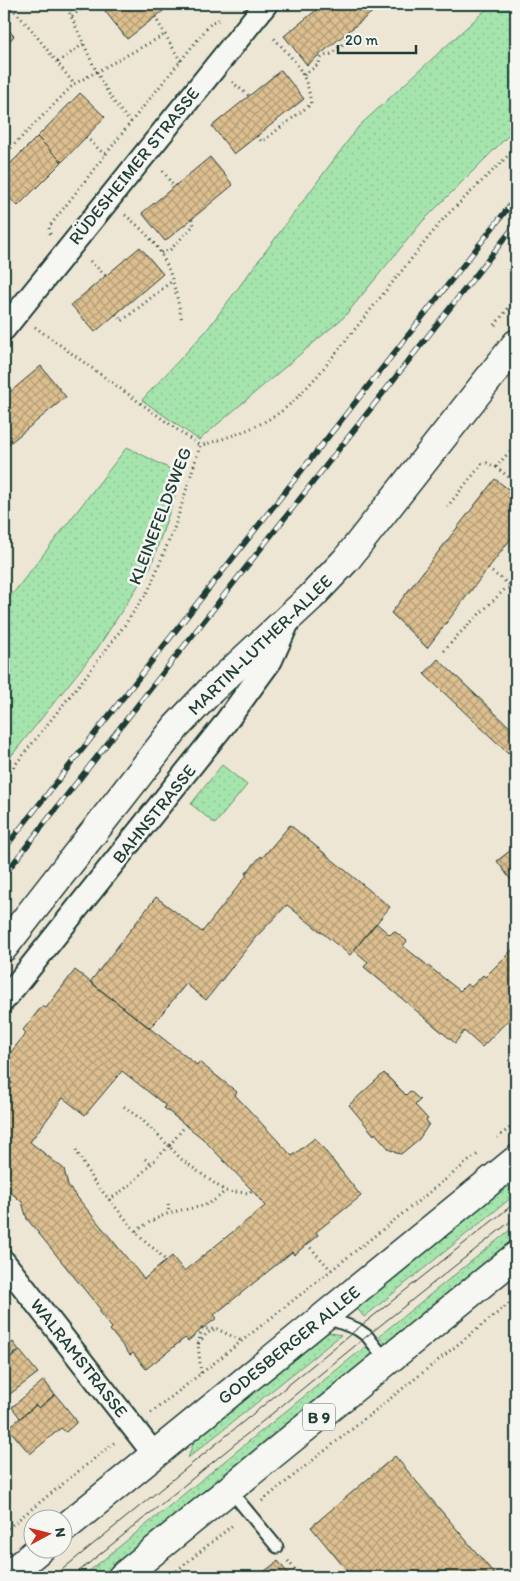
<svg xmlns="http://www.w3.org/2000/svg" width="520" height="1581" font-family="Itim,sans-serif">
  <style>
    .grass { fill: url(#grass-dots); stroke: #629170 }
    .building { fill: url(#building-cross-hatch); stroke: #1f3d34; fill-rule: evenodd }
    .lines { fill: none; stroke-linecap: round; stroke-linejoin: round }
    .lane-casing { stroke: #1f3d34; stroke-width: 15 }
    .street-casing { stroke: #1f3d34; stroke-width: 26 }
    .secondary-casing { stroke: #1f3d34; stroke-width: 31 }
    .primary-casing { stroke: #1f3d34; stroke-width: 31 }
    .path { stroke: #1f3d34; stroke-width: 3; stroke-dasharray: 1 4; stroke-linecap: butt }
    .lane { stroke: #f6f6f2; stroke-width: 11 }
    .street { stroke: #f6f6f2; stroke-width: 22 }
    .secondary { stroke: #f6f6f2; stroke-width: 28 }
    .primary { stroke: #f6f6f2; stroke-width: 28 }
    .tram { stroke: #1f3d34; stroke-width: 1 }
    .rail-casing { stroke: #1f3d34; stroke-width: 5.5 }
    .rail { stroke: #f6f6f2; stroke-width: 4; stroke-dasharray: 11; stroke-linecap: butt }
    .labels { text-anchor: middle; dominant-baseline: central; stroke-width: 5; stroke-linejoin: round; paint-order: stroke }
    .shield { fill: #f6f6f2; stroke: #60746d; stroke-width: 1 }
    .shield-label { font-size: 16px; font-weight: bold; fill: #1f3d34 }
    .street-label { font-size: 18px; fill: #1f3d34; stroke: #f6f6f2 }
  </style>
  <defs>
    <pattern id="grass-dots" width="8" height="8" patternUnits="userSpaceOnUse" patternTransform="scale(1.25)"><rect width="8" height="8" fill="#a5e5ad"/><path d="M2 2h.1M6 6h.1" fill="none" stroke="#8ec595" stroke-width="1.8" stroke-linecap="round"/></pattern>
    <pattern id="building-cross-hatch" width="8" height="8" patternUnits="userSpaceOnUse" patternTransform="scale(1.25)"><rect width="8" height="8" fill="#ddbf90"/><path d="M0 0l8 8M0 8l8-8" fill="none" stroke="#b39c76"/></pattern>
  </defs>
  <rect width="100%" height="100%" fill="#eee6d5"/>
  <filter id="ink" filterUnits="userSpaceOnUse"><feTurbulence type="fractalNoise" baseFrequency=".02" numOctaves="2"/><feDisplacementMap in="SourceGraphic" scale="10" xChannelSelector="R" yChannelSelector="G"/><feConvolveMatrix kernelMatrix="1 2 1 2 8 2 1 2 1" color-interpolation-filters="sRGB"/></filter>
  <g filter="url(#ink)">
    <path class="grass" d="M492 4H516V128L422 222 344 317 199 440 142 400 206 331 359 126Z
      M127 447 182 475 151 566 97 649 4 765V605Z
      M222 765 247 785 215 824 191 804Z
      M516 1178V1194L364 1317 356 1307Z
      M516 1225V1240L386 1345 379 1336Z
      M326 1332 341 1335 188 1458 195 1438Z
      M366 1346 373 1355 103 1577H82Z"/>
    <path class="building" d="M114 4H172L127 39 105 11Z
      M324 4H372L376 9 307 65 284 36Z
      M4 25 14 36 4 47Z
      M281 70 304 99 234 154 212 126Z
      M80 93 105 117 62 162 37 137Z
      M37 137 62 162 18 206 4 193V170Z
      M210 157 233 185 165 241 142 213Z
      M140 247 163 274 95 332 71 305Z
      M41 366 66 397 5 447 4 397Z
      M495 479 516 495V532L427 648 391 613Z
      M438 659 516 733V745L508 753 424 674Z
      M290 825 390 907 350 955 287 905 255 938 206 1000 186 984 150 1028 90 982 156 897 202 932 247 875 245 874 261 856 262 858Z
      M516 846V887L497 861Z
      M376 923 390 935 394 931 407 941 403 946 460 991 467 984 471 987 483 975 485 977 516 946V1012L482 1047 464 1031 455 1043 364 967 368 962 354 950Z
      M75 970 197 1065 199 1062 237 1092 235 1095 292 1156 315 1138 361 1196 316 1232 318 1235 294 1255 292 1252 214 1315 217 1318 202 1329 188 1341 185 1338 146 1369 133 1353 130 1355 110 1330 112 1328 99 1312 101 1310 27 1219 22 1202 4 1187V1093L12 1083 4 1076V1061L26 1033 23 1030 42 1006 46 1008ZM122 1071 165 1105 164 1108 202 1138 252 1190 265 1206 184 1271 172 1256 144 1279 68 1186 64 1169 30 1142 63 1098 85 1115Z
      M384 1073 406 1095 410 1091 420 1100 415 1105 428 1119 426 1120 429 1124 419 1139 401 1154 396 1153 393 1150 391 1151 375 1133 374 1135 349 1105Z
      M13 1342 19 1350 4 1362V1349Z
      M20 1351 38 1373 6 1397 4 1393V1362Z
      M44 1380 55 1395 39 1408 36 1405 20 1418 12 1407Z
      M55 1394 76 1420V1423L66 1432 61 1428 30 1454 8 1428 36 1405 39 1408Z
      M395 1456 497 1577H352L311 1527Z
      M278 1561 291 1577H257Z"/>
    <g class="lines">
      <defs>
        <path id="lane" d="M325 1317 357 1329 367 1336 387 1361
          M229 1489 277 1547"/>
        <path id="street" d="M4 329 266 4
          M4 1000 223 726 271 660 289 620
          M4 1262 154 1454"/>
        <path id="secondary" d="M4 947 176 727 211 690 311 597 346 560 516 344"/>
        <path id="primary" d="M62 1530 516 1160
          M6 1577 41 1548
          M122 1577 516 1256"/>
      </defs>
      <use href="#lane" class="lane-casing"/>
      <use href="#street" class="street-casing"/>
      <use href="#secondary" class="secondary-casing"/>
      <use href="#primary" class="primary-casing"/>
      <path class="path" d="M8 4 31 29 74 84
        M65 4C84 40 101 94 131 122
        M315 4 319 8
        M72 16 88 4
        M155 17 181 62
        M58 62 85 43
        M304 75 319 64 320 59 324 56 331 54 347 41V39L344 35
        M232 82 249 96
        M257 136 261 141H263L311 104C307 71 293 59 272 36
        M86 137 105 155
        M4 155 74 84 164 35
        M163 171 174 187
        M125 215C166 247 172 272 182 321
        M50 234 49 227 131 122 212 22 222 19
        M161 253 169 251 194 225 192 219
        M90 261 106 276
        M116 314 122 321 172 281
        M495 325 516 298
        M35 327 200 446
        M4 389 8 393
        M496 467 516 483
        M447 507 482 464 487 463 496 467 510 451
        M488 569 513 587
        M444 651 458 635 506 588 516 587
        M4 779 89 672 124 626 149 589 175 526 200 446C229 437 259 428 283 410 297 399 308 386 319 374L445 217 516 148
        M186 1125 169 1146 181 1159 225 1191 249 1193 252 1190
        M497 1138 516 1123
        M76 1150 92 1179 143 1240 158 1252 166 1261
        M145 1159 151 1163
        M109 1200 130 1185 169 1146 141 1119 122 1105
        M168 1204 169 1213
        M136 1231C146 1224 156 1218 167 1214 192 1205 205 1212 225 1191
        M307 1244 331 1270
        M198 1344 202 1329H217L242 1341
        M201 1373 198 1344 207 1333 214 1330
        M151 1413 479 1153
        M262 1501 516 1298
        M4 1531 115 1442
        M288 1561 301 1577
        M169 1577 234 1524"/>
      <use href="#lane" class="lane"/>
      <use href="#street" class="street"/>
      <use href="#secondary" class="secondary"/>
      <use href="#primary" class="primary"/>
      <path class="tram" d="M53 1577 357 1329 516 1202
        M72 1577 367 1336 516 1217"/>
      <defs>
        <path id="rail" d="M4 849 516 198
          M4 875 516 224"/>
      </defs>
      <use href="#rail" class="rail-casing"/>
      <use href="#rail" class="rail"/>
    </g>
  </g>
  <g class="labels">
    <rect class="shield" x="303" y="1403.5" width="32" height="27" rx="4"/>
    <g class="shield-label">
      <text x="319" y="1417">B 9</text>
    </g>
    <g class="street-label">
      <text transform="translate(134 166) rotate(-51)">RÜDESHEIMER STRASSE</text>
      <text transform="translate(160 516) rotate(-69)">KLEINEFELDSWEG</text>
      <text transform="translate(260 645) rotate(-44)">MARTIN-LUTHER-ALLEE</text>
      <text transform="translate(154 814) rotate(-51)">BAHNSTRASSE</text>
      <text transform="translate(289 1345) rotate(-39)">GODESBERGER ALLEE</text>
      <text transform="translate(79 1358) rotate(52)">WALRAMSTRASSE</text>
    </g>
  </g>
  <rect width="520" height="1581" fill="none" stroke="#f6f6f2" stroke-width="20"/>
  <rect x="10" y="10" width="500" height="1561" fill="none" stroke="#1f3d34" stroke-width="2" filter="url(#ink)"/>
  <g transform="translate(48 1534) rotate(83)"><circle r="24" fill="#f6f6f2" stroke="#a0aca6"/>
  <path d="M0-4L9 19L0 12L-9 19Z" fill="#c8321e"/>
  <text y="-8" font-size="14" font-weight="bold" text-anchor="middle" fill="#1f3d34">N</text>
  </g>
  <path d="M338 45v8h78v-8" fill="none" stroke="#1f3d34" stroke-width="2.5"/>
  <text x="345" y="45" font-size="15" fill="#1f3d34" stroke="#f6f6f2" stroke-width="4" paint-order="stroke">20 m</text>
</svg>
